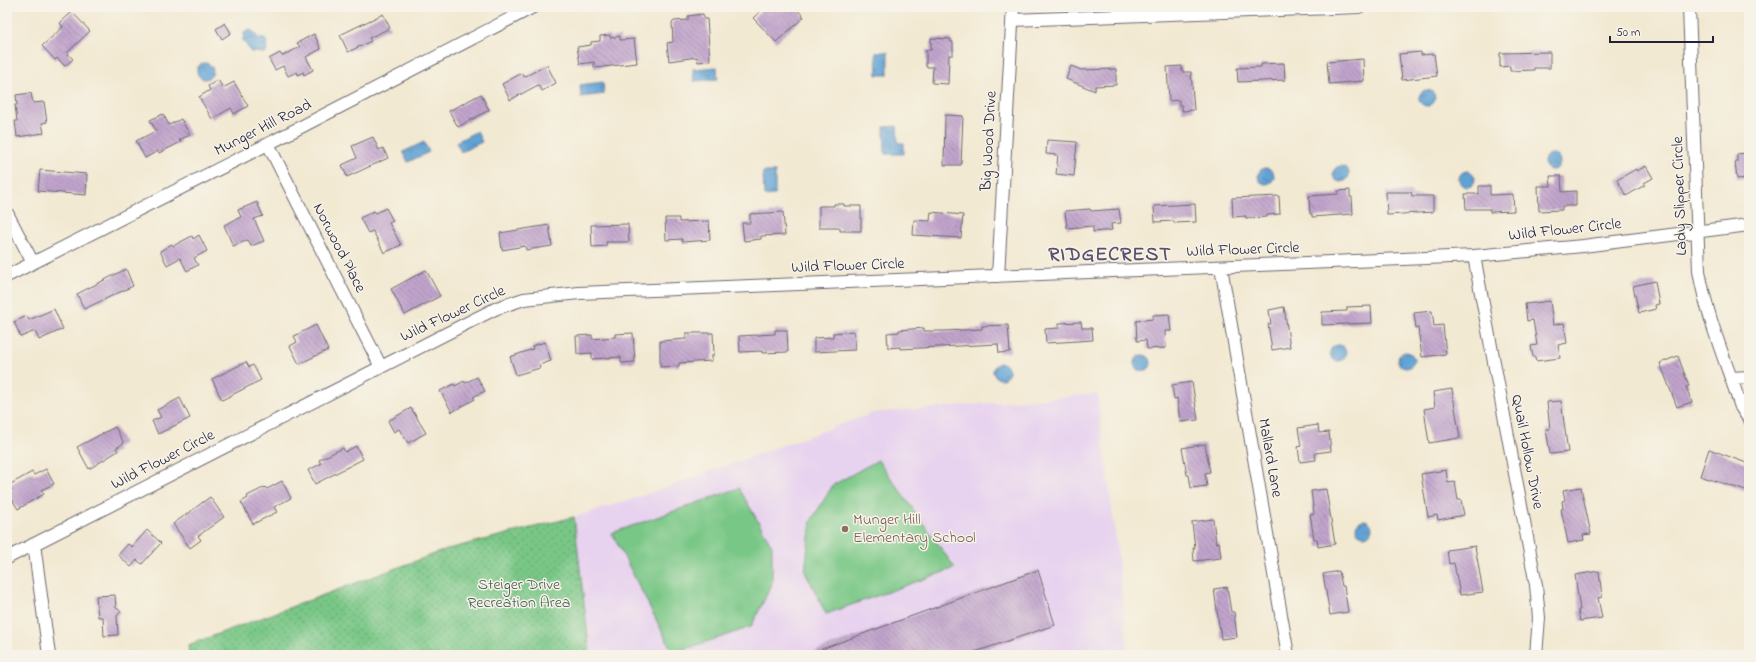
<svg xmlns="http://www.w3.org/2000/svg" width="1756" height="662" font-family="'Indie Flower',sans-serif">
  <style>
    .built { fill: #e7d2ef }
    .park { fill: url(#park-dots); stroke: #4e7460 }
    .pitch { fill: #79c786; stroke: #4e7460 }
    .water { fill: url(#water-ripples); stroke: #426288 }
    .building { fill: url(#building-back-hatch) }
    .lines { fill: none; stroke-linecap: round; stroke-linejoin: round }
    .minor-casing { stroke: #6b6870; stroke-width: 14 }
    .minor { stroke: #fff; stroke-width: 12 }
    .education-dot { fill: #8d6e63; stroke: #f7f3e8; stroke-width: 1.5 }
    .labels { text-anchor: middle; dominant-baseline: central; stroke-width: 3; stroke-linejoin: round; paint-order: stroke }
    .street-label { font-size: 16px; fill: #22223b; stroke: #f7f3e8 }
    .education-label { font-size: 16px; fill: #785e54; stroke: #f7f3e8; text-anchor: start }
    .park-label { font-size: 16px; fill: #405c55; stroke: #f7f3e8 }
    .district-label { font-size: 20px; font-weight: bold; letter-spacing: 1px; fill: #5a506e; stroke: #f7f3e8 }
  </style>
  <defs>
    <pattern id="park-dots" width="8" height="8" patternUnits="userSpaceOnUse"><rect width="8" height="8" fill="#79c786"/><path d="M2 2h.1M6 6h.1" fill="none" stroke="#63a16f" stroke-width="1.8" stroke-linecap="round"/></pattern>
    <pattern id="water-ripples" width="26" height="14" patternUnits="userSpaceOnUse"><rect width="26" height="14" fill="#61a2d4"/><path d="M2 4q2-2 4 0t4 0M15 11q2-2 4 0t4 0" fill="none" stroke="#5084ad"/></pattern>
    <pattern id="building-back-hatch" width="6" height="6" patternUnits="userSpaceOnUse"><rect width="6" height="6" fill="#c1a4cc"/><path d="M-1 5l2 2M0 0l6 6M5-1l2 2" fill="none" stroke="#9c85a7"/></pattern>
  </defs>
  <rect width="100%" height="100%" fill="#f7f3e8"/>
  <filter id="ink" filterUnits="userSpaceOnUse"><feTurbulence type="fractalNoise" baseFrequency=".025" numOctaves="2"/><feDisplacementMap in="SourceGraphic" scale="8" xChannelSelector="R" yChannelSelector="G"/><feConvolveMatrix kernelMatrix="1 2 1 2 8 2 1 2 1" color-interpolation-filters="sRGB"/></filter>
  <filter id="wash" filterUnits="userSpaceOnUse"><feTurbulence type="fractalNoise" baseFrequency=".012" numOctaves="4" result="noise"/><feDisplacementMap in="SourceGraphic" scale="16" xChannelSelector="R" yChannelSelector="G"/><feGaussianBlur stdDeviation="0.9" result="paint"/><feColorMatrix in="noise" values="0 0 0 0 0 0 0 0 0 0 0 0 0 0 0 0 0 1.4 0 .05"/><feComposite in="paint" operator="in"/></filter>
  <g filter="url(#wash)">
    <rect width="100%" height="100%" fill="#f2e9d2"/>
    <path class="built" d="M1097 394 1116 540 1128 655H590L574 517 642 496 873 413Z"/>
    <path class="park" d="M574 517 590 655H189L188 645 448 549Z"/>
    <path class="pitch" d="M878 460 955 568 826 614 805 571 811 521 833 485Z
      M739 488 772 546V584L751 627 673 653 612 533Z"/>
    <path class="water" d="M249 30 254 32 258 38 264 39 268 42 266 53 251 52 243 40 244 33Z
      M876 52H888V75H877Z
      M197 71a8 8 0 1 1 16 0a8 8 0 1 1-16 0Z
      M717 67 718 79 694 81 693 69Z
      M603 82 604 94 581 97 580 85Z
      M1419 98a8 8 0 1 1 16 0a8 8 0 1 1-16 0Z
      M897 126 898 143H904V154H885L884 127Z
      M477 131 482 142 461 152 456 142Z
      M424 142 429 152 408 162 403 152Z
      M1544 162a8 8 0 1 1 16 0a8 8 0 1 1-16 0Z
      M1333 174a8 8 0 1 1 16 0a8 8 0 1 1-16 0Z
      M1258 176a8 8 0 1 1 16 0a8 8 0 1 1-16 0Z
      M1459 179a8 8 0 1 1 16 0a8 8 0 1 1-16 0Z
      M763 172H775V195L764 196Z
      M1330 353a8 8 0 1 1 16 0a8 8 0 1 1-16 0Z
      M1398 360a8 8 0 1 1 16 0a8 8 0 1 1-16 0Z
      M1135 363a8 8 0 1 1 16 0a8 8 0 1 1-16 0Z
      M993 371a8 8 0 1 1 16 0a8 8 0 1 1-16 0Z
      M1356 528a8 8 0 1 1 16 0a8 8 0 1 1-16 0Z"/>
    <g id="blocks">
      <path class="building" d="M765 7H795L804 17 776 42 753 18Z
        M72 12 90 31 67 53 73 59 65 66 57 58 55 60 42 46 63 27 60 23Z
        M383 14 390 28 369 38 371 41 348 52 340 35Z
        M703 14 704 19H707L710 61 698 62 697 57 669 61 667 43 673 42 672 23 674 21 688 20V16Z
        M225 23 231 33 222 39 216 29Z
        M314 34 321 49 306 57 313 70 304 75 303 72 298 75 297 72 288 76 283 66 275 70 269 59 280 53 282 56 300 47 297 43Z
        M610 35V38L620 36V40L634 39 637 63 594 68V62L580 64 577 47 591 45V42L600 41V36Z
        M931 38 951 39V42H953V55H949L948 84 932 83 933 67H926V50H931Z
        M1421 52V55L1434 54 1437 76 1402 80 1399 54Z
        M1550 52V68H1534V70L1510 71V66L1500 67V53Z
        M1363 59 1364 81 1329 84 1327 62Z
        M1284 63 1285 80 1238 82 1237 68 1261 67V64Z
        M547 65 556 83 542 91 538 85 510 100 502 84 522 73 524 77Z
        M1071 66 1081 70 1116 69V85L1095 86V91L1066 79Z
        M1182 66V72H1191L1194 110 1182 111V105H1179V100L1169 101 1167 67Z
        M218 80 223 88 234 82 248 106 234 114 231 108 212 119 199 97 210 90 208 86Z
        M31 93 33 103 44 102 47 122 42 123 44 133 17 137 15 121H17L15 105H17L16 95Z
        M481 94 489 110 458 127 449 111Z
        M163 114 169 125 181 119 190 135 179 140 181 142 159 153 158 151 145 158 136 141 156 131 150 120Z
        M945 115 963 116 961 165H944Z
        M373 137 379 150 383 148 388 158 347 177 342 165 357 158 352 146Z
        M1047 140 1077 142 1074 176 1056 174 1058 155 1046 154Z
        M1747 153 1749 161V178L1737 179 1735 163 1737 162V154Z
        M1646 166 1653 178 1644 183 1645 185 1626 196 1617 180 1636 169 1637 171Z
        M40 170 87 174 86 195 38 191Z
        M1550 176H1561L1562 192 1576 191V206H1562V210L1539 211 1538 186H1551Z
        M1479 186H1490V195L1513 194 1514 211 1490 212V209H1466L1465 194H1479Z
        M1350 190V197H1352L1353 214 1312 217V214H1310L1309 196 1338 194V191Z
        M1386 192H1411L1412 196H1433V212L1387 215Z
        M1279 196 1280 214 1267 215V217L1246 218V216L1233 217 1232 198Z
        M257 202 263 216 254 219 264 241 251 246 248 240 233 246 224 225 241 217 238 210Z
        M834 204H844V206H861V231H840V228H819V206H834Z
        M1195 204 1196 222 1174 223V221L1155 222 1154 206Z
        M386 208 393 221 389 223 401 245 384 253 373 231 368 233 360 218 374 211 376 213Z
        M1090 209 1091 211 1119 209 1121 223 1111 224 1112 230 1093 232V226L1067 228 1065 211Z
        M783 212 785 235 761 236V239L744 241 742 223H750V214Z
        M931 212 963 215 961 238 913 235 914 220 930 221Z
        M665 218H679V222L709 221 710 240 682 242V239L666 240Z
        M628 224 629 242H606V246L592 247 591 225Z
        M549 225 552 246 526 250 525 246 502 250 500 233Z
        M199 235 207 251 194 258 198 265 187 271 180 258 167 265 160 251 172 244 173 246 192 236 193 239Z
        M126 269 133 286 84 309 77 294Z
        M426 270 440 296 405 315 391 289Z
        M1655 281 1659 304 1655 305 1656 309 1639 313 1633 286Z
        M1550 301 1553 325 1564 323 1567 343 1558 345 1560 358 1536 361 1535 357H1533L1531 346 1537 345 1533 320 1527 321 1525 304Z
        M1371 306 1372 323 1322 325V312L1347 311V307Z
        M1284 307 1290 347 1272 350 1268 324H1271L1269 310Z
        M54 309 63 329 39 340 35 331 21 337 14 322 27 316 29 320Z
        M1432 311 1434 326 1443 325 1446 354 1422 357 1418 328H1416L1414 313Z
        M1169 314 1171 331H1165L1166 348 1147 349 1146 340 1137 341 1136 321 1153 319V315Z
        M1081 322 1082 328H1092L1093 340 1046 343 1045 329 1059 328V323Z
        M316 325 328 350 299 364 290 346 297 342 294 336Z
        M1008 325 1010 352 999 353 998 344 900 349V347L888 348 887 333 899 332V330L924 328V331H944L982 329V326Z
        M775 330H787L788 352 762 353V351L740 352 739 336 775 334Z
        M854 331 855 350 814 352V338L833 337V333Z
        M633 333 635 362 621 363V357L592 359V353L577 354 576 336 592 335V339L615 337V334Z
        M686 333H713L714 355H712V361L679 363V366L660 367V341L686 339Z
        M545 342 551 361 539 365 540 368 516 375 510 357 533 349 532 346Z
        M1678 356 1689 386 1686 387 1692 402 1677 407 1660 363Z
        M246 362 249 367 253 365 261 380 222 400 212 379Z
        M477 377 485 391 473 397 475 399 452 412 440 391 454 384 455 386 464 381 465 383Z
        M1192 382 1198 420 1180 422 1177 398 1174 399 1172 385Z
        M1452 389 1460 438 1429 443 1424 409 1435 407 1433 392Z
        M180 398 190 418 158 434 152 421 161 417 157 410Z
        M1561 401 1568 452 1550 454 1546 429H1550L1547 402Z
        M411 408 426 433 408 443 399 429 394 432 388 421Z
        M1318 425 1319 433 1329 432 1331 451 1315 453 1316 460 1300 462 1298 447 1301 446 1298 428Z
        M115 427 124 443 116 448 118 451 89 469 77 447Z
        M1205 444 1210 472 1205 473 1207 486 1191 488 1189 475H1187L1182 448Z
        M356 446 363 459 315 484 308 470 321 464 319 460 343 448 345 452Z
        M1709 449 1749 464V484L1746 491 1700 476Z
        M46 469 54 484 41 490 44 494 18 509 8 493 12 490 9 485 32 472 34 475Z
        M1446 470 1448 483 1455 482 1458 500H1461L1464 515 1438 520 1437 515 1428 517 1421 474Z
        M282 481 291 498 274 507 277 512 253 524 241 502 248 498 247 496 265 487 267 489Z
        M1581 487 1591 534 1583 535 1584 540 1568 543 1561 509H1563L1562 501 1565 500 1563 490Z
        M1326 489 1335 544 1318 547 1317 539H1314L1310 514H1314L1311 491Z
        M210 497 224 517 198 536 201 540 190 548 173 524Z
        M1213 519 1216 543 1219 542 1221 558 1194 561 1193 548H1195L1192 522Z
        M147 530 161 543 142 564 137 560 131 567 118 555 128 544 132 547Z
        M1475 546 1483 592 1460 595 1454 563 1449 564 1447 550Z
        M1038 570 1055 625 966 655H808V654Z
        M1339 571 1342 586H1344L1348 612 1330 615 1323 574Z
        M1599 571 1602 597 1598 598 1602 618 1580 621 1578 610H1580L1575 575Z
        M1227 587 1231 612H1234L1237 637 1221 639 1214 589Z
        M115 595 116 608 121 611 117 616 118 635 104 636 103 617H98L96 596Z"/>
    </g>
  </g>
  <g filter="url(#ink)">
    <use href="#blocks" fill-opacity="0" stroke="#6b6870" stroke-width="1"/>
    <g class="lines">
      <defs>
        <path id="minor" d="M1689 7 1699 271C1707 318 1726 362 1741 407L1749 419
          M1012 20 1359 7
          M268 144 381 367
          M7 213 33 263
          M1474 256 1536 585 1539 618 1536 655
          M1221 267 1288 655
          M7 276 268 144 533 7
          M998 276 1013 7
          M1731 378 1749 377
          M34 544 49 655
          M7 558 473 320 497 308 524 299 579 293 1474 256 1583 246 1749 225"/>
      </defs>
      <use href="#minor" class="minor-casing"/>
      <use href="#minor" class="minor"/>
    </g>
  </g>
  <circle class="education-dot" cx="845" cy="529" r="4"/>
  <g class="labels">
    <g class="street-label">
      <text transform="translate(263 128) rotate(-27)">Munger Hill Road</text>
      <text transform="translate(989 141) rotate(-87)">Big Wood Drive</text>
      <text transform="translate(1680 196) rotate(-92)">Lady Slipper Circle</text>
      <text transform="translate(1565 230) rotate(-6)">Wild Flower Circle</text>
      <text transform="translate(339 248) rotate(63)">Norwood Place</text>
      <text transform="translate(1243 250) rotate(-2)">Wild Flower Circle</text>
      <text transform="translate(848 266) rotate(-2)">Wild Flower Circle</text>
      <text transform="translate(453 314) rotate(-25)">Wild Flower Circle</text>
      <text transform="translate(1527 452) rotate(79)">Quail Hollow Drive</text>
      <text transform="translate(1270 458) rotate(80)">Mallard Lane</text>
      <text transform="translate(163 460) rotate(-27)">Wild Flower Circle</text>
    </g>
    <g class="education-label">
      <text x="853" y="520">Munger Hill<tspan x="853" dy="18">Elementary School</tspan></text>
    </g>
    <g class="park-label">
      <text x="519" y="585">Steiger Drive<tspan x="519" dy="18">Recreation Area</tspan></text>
    </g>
    <g class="district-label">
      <text x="1110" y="255">RIDGECREST</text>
    </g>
  </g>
  <rect width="1756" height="662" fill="none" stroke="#f7f3e8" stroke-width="24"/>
  <path d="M1610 36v6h103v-6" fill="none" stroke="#22223b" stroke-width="2"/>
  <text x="1616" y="36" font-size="12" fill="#22223b" stroke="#f7f3e8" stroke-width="3" paint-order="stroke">50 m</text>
</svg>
